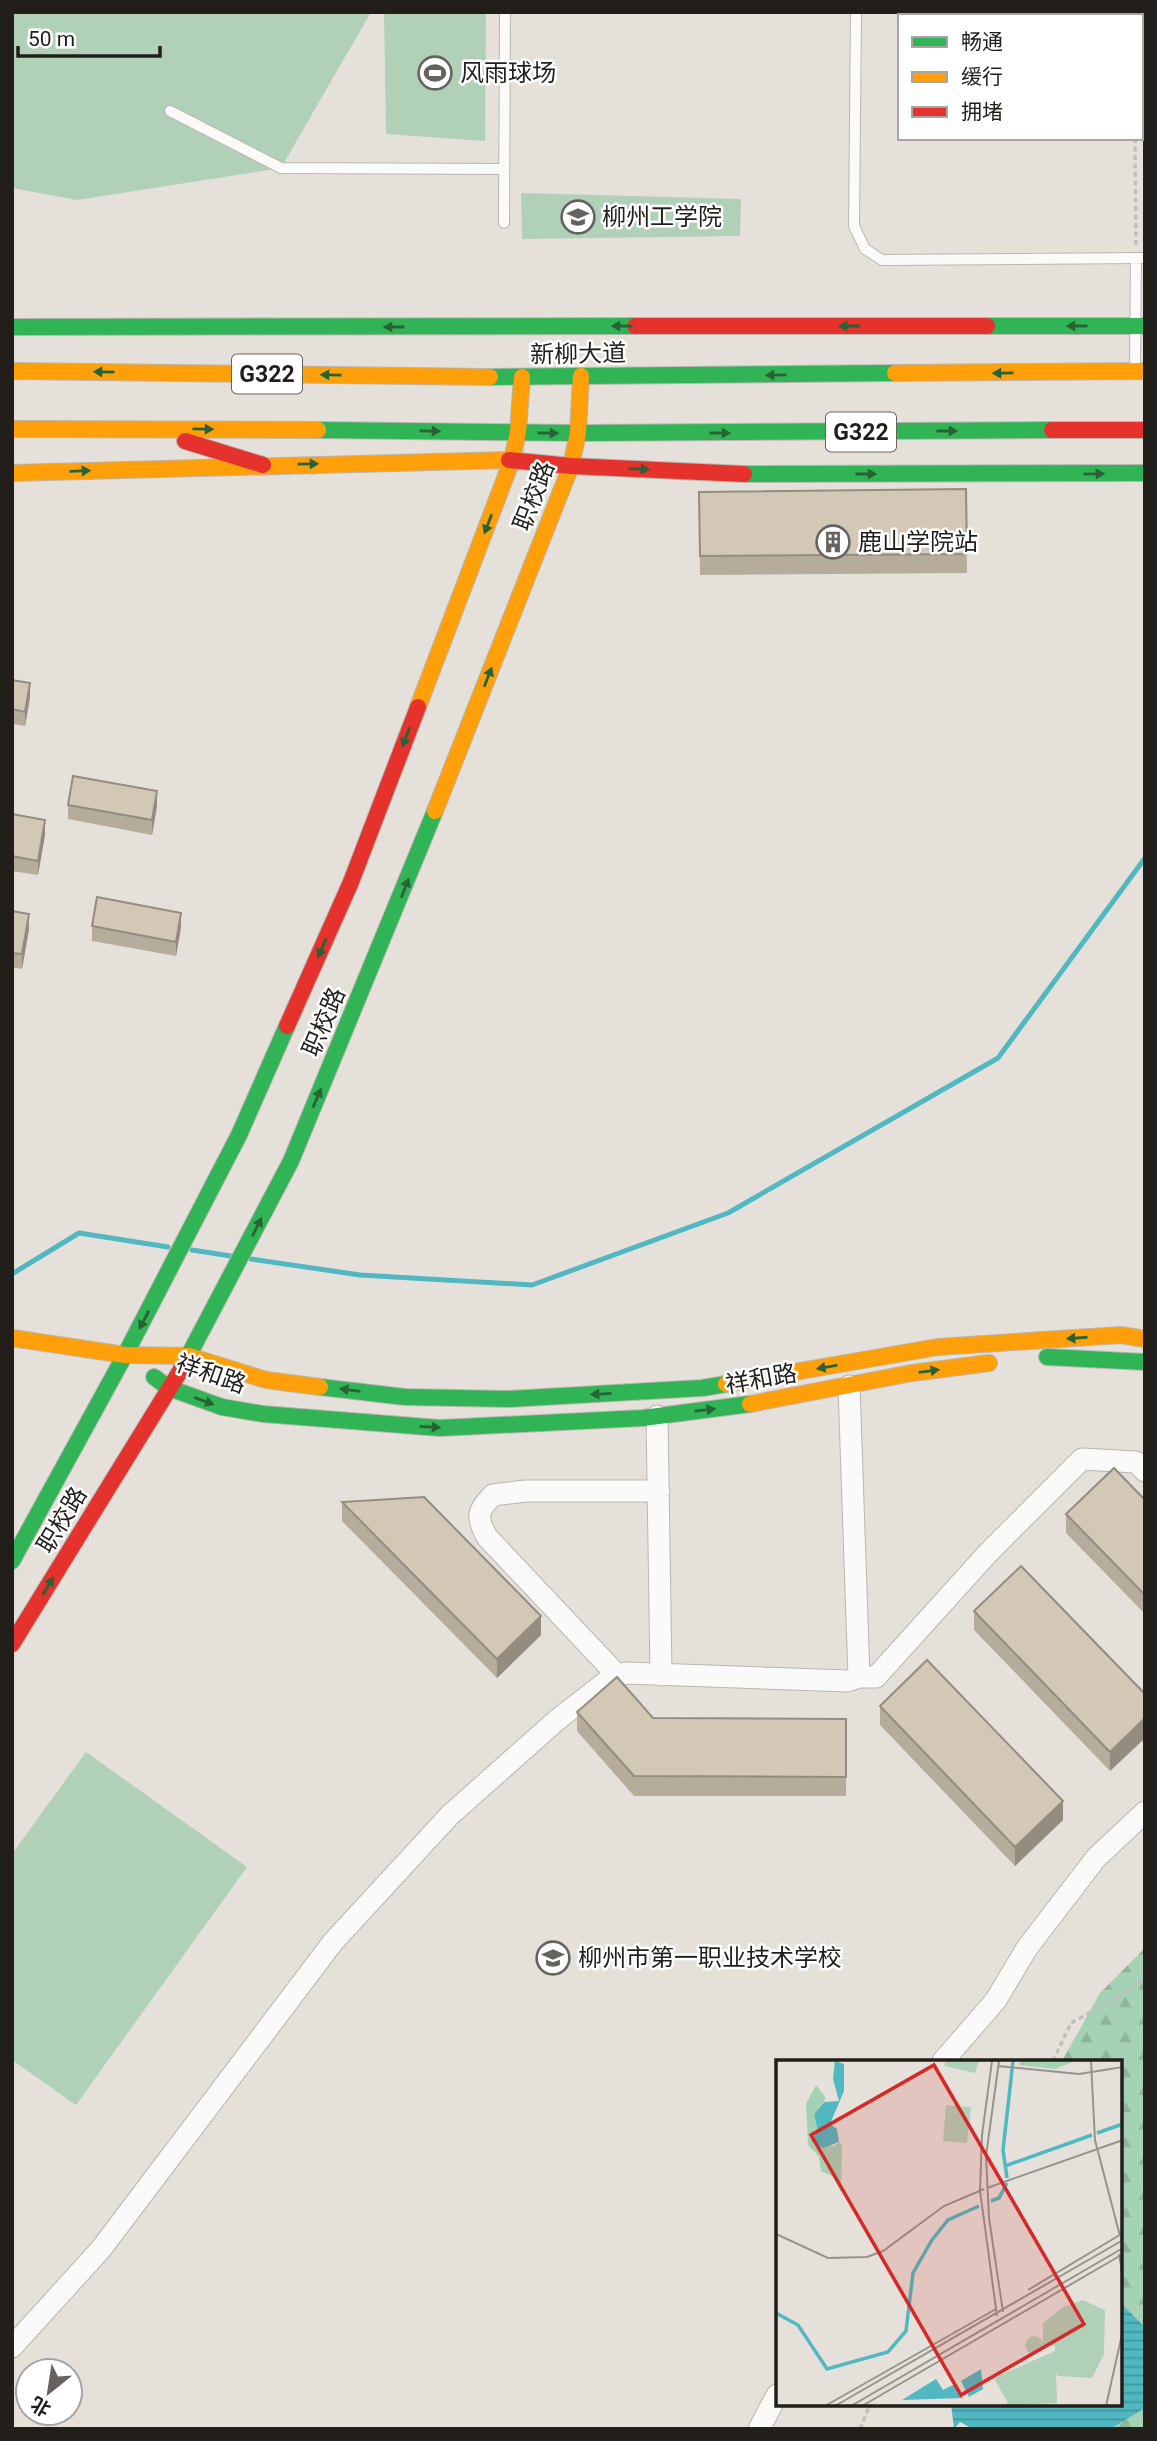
<svg xmlns="http://www.w3.org/2000/svg" width="1157" height="2441" font-family="Roboto,'Noto Sans SC',sans-serif">
  <style>
    .green { fill: #b0d0b8 }
    .forest { fill: url(#forest-firs) }
    .water { fill: url(#water-rules) }
    .lines { fill: none; stroke-linecap: round; stroke-linejoin: round }
    .stream { stroke: #51b8c1; stroke-width: 5 }
    .lane-casing { stroke: #b9b6b1; stroke-width: 12 }
    .street-casing { stroke: #b9b6b1; stroke-width: 23 }
    .fast-casing { stroke: #b9b6b1; stroke-width: 18 }
    .slow-casing { stroke: #b9b6b1; stroke-width: 18 }
    .jam-casing { stroke: #b9b6b1; stroke-width: 18 }
    .path { stroke: #c1bfbd; stroke-width: 3.5; stroke-dasharray: 5 3.5; stroke-linecap: butt }
    .lane { stroke: #fbfaf9; stroke-width: 10 }
    .street { stroke: #fbfaf9; stroke-width: 21 }
    .fast { stroke: #30b455; stroke-width: 16 }
    .slow { stroke: #ff9f0a; stroke-width: 16 }
    .jam { stroke: #e5322d; stroke-width: 16 }
    .wall { fill: #b5ac9c }
    .shaded-wall { fill: #938c7f }
    .building { fill: #d2c8b5; stroke: #938c7f; stroke-width: 2 }
    .oneway { fill: #286235 }
    .labels { text-anchor: middle; dominant-baseline: central; stroke-width: 5; stroke-linejoin: round; paint-order: stroke }
    .shield { fill: #fff; stroke: #64625f; stroke-width: 2 }
    .shield-label { font-size: 23px; font-weight: bold; fill: #221f1b }
    .poi-label { font-size: 24px; fill: #221f1b; stroke: #fff; text-anchor: start }
    .street-label { font-size: 24px; fill: #221f1b; stroke: #fff }
    .inset-river { fill: none; stroke: #51b8c1; stroke-width: 3.5 }
    .inset-road { fill: none; stroke: #97938e; stroke-width: 2 }
    .view { fill: #d62828; fill-opacity: 0.15; stroke: #d62828; stroke-width: 3.5 }
    .inset-edge { fill: none; stroke: #221f1b; stroke-width: 3.5 }
  </style>
  <defs>
    <pattern id="forest-firs" width="22" height="20" patternUnits="userSpaceOnUse" patternTransform="scale(1.75)"><rect width="22" height="20" fill="#a5d2b4"/><path d="M5 1l3.5 6h-7zM16 11l3.5 6h-7z" fill="#8eb49a"/></pattern>
    <pattern id="water-rules" width="6" height="5" patternUnits="userSpaceOnUse" patternTransform="scale(1.75)"><rect width="6" height="5" fill="#51b8c1"/><path d="M0 2.5h6" fill="none" stroke="#43959c"/></pattern>
  </defs>
  <rect width="100%" height="100%" fill="#e5e1da"/>
  <path class="green" d="M12 12H371L281 168 77 200 12 188Z
    M384 12H486L485 141 386 134Z
    M521 193 741 199 740 236 522 239Z
    M86 1752 247 1867 76 2105 12 2060V1854Z"/>
  <path class="forest" d="M1145 1948V2327L1120 2302V2061H1062L1100 1993Z
    M1145 2408V2429H1110L1140 2409Z"/>
  <path class="water" d="M942 12H1103V16H940Z
    M1120 2302 1145 2327V2408L1110 2429H973L960 2422 954 2429 951 2404H1120Z"/>
  <g class="lines">
    <path class="stream" d="M192 1250 231 1256
      M251 1259 360 1275 532 1285 728 1213 998 1058 1145 858
      M12 1274 79 1233 168 1247"/>
    <defs>
      <path id="lane" d="M856 12 854 226 865 249 882 260 1145 258
        M170 111 281 168 504 169
        M504 223 505 12
        M1135 365 1136 258"/>
      <path id="street" d="M657 1416 661 1675
        M618 1676 487 1537C476 1517 477 1511 493 1495L526 1491H659
        M859 1677H876L988 1553 1082 1459 1136 1462 1145 1471
        M943 2061 996 2000 1027 1948 1096 1858 1145 1812
        M12 2347 101 2249 333 1942 450 1815 557 1720 611 1678 626 1673 848 1681 859 1677 849 1386
        M759 2429 777 2395"/>
      <path id="fast" d="M987 326H1145
        M12 327 635 326
        M490 377 895 373
        M318 430 578 433 1052 430
        M744 474 1145 473
        M1047 1357 1145 1362
        M182 1368 291 1161 435 811
        M154 1377 169 1388 222 1407 263 1414 440 1428 643 1418 750 1404
        M320 1387 405 1397 509 1399 702 1388 726 1384
        M12 1561 125 1355 239 1135 287 1026"/>
      <path id="slow" d="M12 371 490 377
        M895 373 1145 371
        M12 429 318 430
        M12 473 509 460
        M418 707 512 460 518 432 522 377
        M435 811 571 466 578 433 581 376
        M12 1338 125 1355 189 1356 266 1380 320 1387
        M726 1384 938 1347 1121 1335 1145 1339
        M750 1404 912 1373 989 1363"/>
      <path id="jam" d="M635 326H987
        M1052 430H1145
        M185 441 263 465
        M509 460 571 466 744 474
        M287 1026 351 882 418 707
        M12 1644 182 1368"/>
    </defs>
    <use href="#lane" class="lane-casing"/>
    <use href="#street" class="street-casing"/>
    <use href="#fast" class="fast-casing"/>
    <use href="#slow" class="slow-casing"/>
    <use href="#jam" class="jam-casing"/>
    <path class="path" d="M1134 12V16
      M1135 138 1136 245
      M1053 2061 1071 2023 1120 1996 1145 1978
      M860 2429 870 2404"/>
    <use href="#lane" class="lane"/>
    <use href="#street" class="street"/>
    <use href="#fast" class="fast"/>
    <use href="#slow" class="slow"/>
    <use href="#jam" class="jam"/>
  </g>
  <path class="wall" d="M966 489 967 573 700 575 699 492Z
    M12 680 30 697 25 726 12 724Z
    M68 805 157 806 152 835 68 819Z
    M12 814 45 835 38 875 12 871Z
    M12 911 29 929 22 969 12 967Z
    M92 926 181 927 176 956 92 941Z
    M1145 1500V1614L1066 1533V1514Z
    M342 1502 541 1635 497 1678 342 1521Z
    M974 1611 1145 1694V1738L1110 1771 974 1630Z
    M880 1706 1063 1820 1015 1866 880 1725Z
    M577 1712 653 1718 846 1719V1796H634L577 1731Z"/>
  <path class="shaded-wall" d="M30 683V697L25 726V712Z
    M157 791V806L152 835V820Z
    M45 820V835L38 875V861Z
    M181 913V927L176 956V942Z
    M29 914V929L22 969V954Z
    M541 1616V1635L497 1678V1659Z
    M1145 1718V1738L1110 1771V1752Z
    M1063 1801V1820L1015 1866V1847Z"/>
  <path class="building" d="M966 489 967 554 700 556 699 492Z
    M12 680 30 683 25 712 12 709Z
    M73 776 157 791 152 820 68 805Z
    M12 814 45 820 38 861 12 856Z
    M97 897 181 913 176 942 92 926Z
    M12 911 29 914 22 954 12 953Z
    M1114 1468 1145 1500V1595L1066 1514Z
    M424 1497 541 1616 497 1659 342 1502Z
    M1021 1566 1145 1694V1718L1110 1752 974 1611Z
    M927 1660 1063 1801 1015 1847 880 1706Z
    M617 1677 653 1718 846 1719V1777L634 1776 577 1712Z"/>
  <defs><path id="oneway-solid" d="M-6-.8H1V-3.2L6.5 0L1 3.2V.8H-6Z" transform="scale(1.75)"/></defs>
  <g class="oneway">
    <use href="#oneway-solid" transform="translate(622 326) rotate(180)"/>
    <use href="#oneway-solid" transform="translate(849 326) rotate(180)"/>
    <use href="#oneway-solid" transform="translate(1077 326) rotate(180)"/>
    <use href="#oneway-solid" transform="translate(394 327) rotate(180)"/>
    <use href="#oneway-solid" transform="translate(104 372) rotate(-179)"/>
    <use href="#oneway-solid" transform="translate(1003 373) rotate(179)"/>
    <use href="#oneway-solid" transform="translate(331 375) rotate(-179)"/>
    <use href="#oneway-solid" transform="translate(776 375) rotate(179)"/>
    <use href="#oneway-solid" transform="translate(203 429) rotate(1)"/>
    <use href="#oneway-solid" transform="translate(430 431) rotate(1)"/>
    <use href="#oneway-solid" transform="translate(947 431)"/>
    <use href="#oneway-solid" transform="translate(548 433) rotate(1)"/>
    <use href="#oneway-solid" transform="translate(720 433)"/>
    <use href="#oneway-solid" transform="translate(308 464) rotate(-1)"/>
    <use href="#oneway-solid" transform="translate(639 469) rotate(3)"/>
    <use href="#oneway-solid" transform="translate(80 471) rotate(-2)"/>
    <use href="#oneway-solid" transform="translate(866 474)"/>
    <use href="#oneway-solid" transform="translate(1094 474) rotate(-1)"/>
    <use href="#oneway-solid" transform="translate(488 524) rotate(111)"/>
    <use href="#oneway-solid" transform="translate(488 677) rotate(-69)"/>
    <use href="#oneway-solid" transform="translate(406 737) rotate(111)"/>
    <use href="#oneway-solid" transform="translate(405 888) rotate(-69)"/>
    <use href="#oneway-solid" transform="translate(322 948) rotate(114)"/>
    <use href="#oneway-solid" transform="translate(317 1098) rotate(-67)"/>
    <use href="#oneway-solid" transform="translate(257 1227) rotate(-63)"/>
    <use href="#oneway-solid" transform="translate(144 1320) rotate(118)"/>
    <use href="#oneway-solid" transform="translate(1077 1338) rotate(176)"/>
    <use href="#oneway-solid" transform="translate(827 1367) rotate(170)"/>
    <use href="#oneway-solid" transform="translate(929 1371) rotate(-7)"/>
    <use href="#oneway-solid" transform="translate(350 1390) rotate(-173)"/>
    <use href="#oneway-solid" transform="translate(601 1394) rotate(177)"/>
    <use href="#oneway-solid" transform="translate(204 1401) rotate(20)"/>
    <use href="#oneway-solid" transform="translate(705 1410) rotate(-6)"/>
    <use href="#oneway-solid" transform="translate(430 1427) rotate(3)"/>
    <use href="#oneway-solid" transform="translate(48 1586) rotate(-59)"/>
  </g>
  <defs>
    <symbol id="stadium-ring" viewBox="-11 -11 22 22"><circle r="9.5" fill="#fff" stroke="#66635e" stroke-width="1.5"/><path d="M0-5a6.5 5 0 1 0 0 10a6.5 5 0 1 0 0-10ZM-3.5-1.8h7v3.6h-7Z" fill="#66635e"/></symbol>
    <symbol id="university-ring" viewBox="-11 -11 22 22"><circle r="9.5" fill="#fff" stroke="#66635e" stroke-width="1.5"/><path d="M0-5L7-2L0 1L-7-2ZM-4 1L0 2.5L4 1V4Q0 6-4 4Z" fill="#66635e"/></symbol>
    <symbol id="building-ring" viewBox="-11 -11 22 22"><circle r="9.5" fill="#fff" stroke="#66635e" stroke-width="1.5"/><path d="M-4-6H4V6H1V3H-1V6H-4ZM-2.5-4.3h1.7v1.8h-1.7ZM.8-4.3h1.7v1.8H.8ZM-2.5-1h1.7V.8h-1.7ZM.8-1h1.7V.8H.8Z" fill="#66635e"/></symbol>
    <symbol id="school-ring" viewBox="-11 -11 22 22"><circle r="9.5" fill="#fff" stroke="#66635e" stroke-width="1.5"/><path d="M0-5L7-2L0 1L-7-2ZM-4 1L0 2.5L4 1V4Q0 6-4 4Z" fill="#66635e"/></symbol>
  </defs>
  <g fill-rule="evenodd">
    <use href="#stadium-ring" x="416" y="54" width="38" height="38"/>
    <use href="#university-ring" x="559" y="198" width="38" height="38"/>
    <use href="#building-ring" x="814" y="523" width="38" height="38"/>
    <use href="#school-ring" x="534" y="1939" width="38" height="38"/>
  </g>
  <g class="labels">
    <g class="shield">
      <rect x="232" y="354.5" width="70" height="39" rx="5"/>
      <rect x="826" y="412.5" width="70" height="39" rx="5"/>
    </g>
    <g class="shield-label">
      <text x="267" y="374">G322</text>
      <text x="861" y="432">G322</text>
    </g>
    <g class="poi-label">
      <text x="460" y="73">风雨球场</text>
      <text x="602" y="217">柳州工学院</text>
      <text x="858" y="542">鹿山学院站</text>
      <text x="578" y="1958">柳州市第一职业技术学校</text>
    </g>
    <g class="street-label">
      <text transform="translate(578 354) rotate(-1)">新柳大道</text>
      <text transform="translate(534 496) rotate(-69)">职校路</text>
      <text transform="translate(324 1022) rotate(-67)">职校路</text>
      <text transform="translate(211 1374) rotate(19)">祥和路</text>
      <text transform="translate(761 1379) rotate(-10)">祥和路</text>
      <text transform="translate(62 1520) rotate(-59)">职校路</text>
    </g>
  </g>
  <g transform="translate(776 2060)">
    <rect width="346" height="346" fill="#e5e1da"/>
    <path d="M170 1H203L199 13 168 6ZM170 45 195 47 191 83 167 81ZM307 240 329 250 328 294 316 318 281 316 280 311 281 343 227 346 232 343 218 318 279 291V286L267 285V263L287 247ZM249 285a9 9 0 1 1 18 0a9 9 0 1 1-18 0Z" fill="#b0d0b8"/>
    <path d="M244 1H299L279 9 243 5ZM40 25 50 38 38 54 42 71 39 78 58 87 63 82 66 86 65 132 56 116 45 111 43 97 32 85 30 44Z" fill="#a5d2b4"/>
    <path d="M59 1 68 4V31L54 64 61 69 63 82 47 88 35 81 42 71 38 54 48 42 63 41 57 19ZM205 309 207 329 193 337 185 321ZM160 319 167 330 179 324 187 338 126 340Z" fill="#51b8c1"/>
    <path class="inset-river" d="M321 73 347 64M229 106 316 75M231 118 227 90 237 1M215 141 223 138 231 123M0 253 22 265 51 309 112 292 130 271 137 213 156 180 172 160 203 146"/>
    <path class="inset-road" d="M216 1 206 75 204 131 221 256M223 1 210 96 213 158 227 252M315 1 319 80 344 176M222 6 303 14 347 7M211 128 347 80M0 174 52 198 91 197 107 191 168 146 208 129M343 194 347 218M252 230 347 173M49 346 220 249M59 346 347 180M75 346 347 188M86 346 347 194M330 346 347 270"/>
    <path class="view" d="M158 5 308 264 185 335 35 75Z"/>
    <rect width="346" height="346" class="inset-edge"/>
  </g>
  <rect width="1157" height="2441" fill="none" stroke="#221f1b" stroke-width="28"/>
  <rect x="898" y="14" width="245" height="126" fill="#ffffff" stroke="#a7a5a4" stroke-width="2"/>
  <rect x="912" y="37" width="35" height="10" fill="#30b455" stroke="#a7a5a4" stroke-width="2"/>
  <text x="961" y="49" font-size="21" fill="#221f1b">畅通</text>
  <rect x="912" y="72" width="35" height="10" fill="#ff9f0a" stroke="#a7a5a4" stroke-width="2"/>
  <text x="961" y="84" font-size="21" fill="#221f1b">缓行</text>
  <rect x="912" y="107" width="35" height="10" fill="#e5322d" stroke="#a7a5a4" stroke-width="2"/>
  <text x="961" y="119" font-size="21" fill="#221f1b">拥堵</text>
  <g transform="translate(49 2392) rotate(210)"><circle r="33" fill="#ffffff" stroke="#a7a5a4" stroke-width="2"/>
  <path d="M0-5L12 26L0 18L-12 26Z" fill="#66635e"/>
  <text y="-10" font-size="19" font-weight="bold" text-anchor="middle" fill="#221f1b">北</text>
  </g>
  <path d="M18 46v10h142v-10" fill="none" stroke="#221f1b" stroke-width="3.5"/>
  <text x="28" y="46" font-size="21" fill="#221f1b" stroke="#ffffff" stroke-width="5" paint-order="stroke">50 m</text>
</svg>
